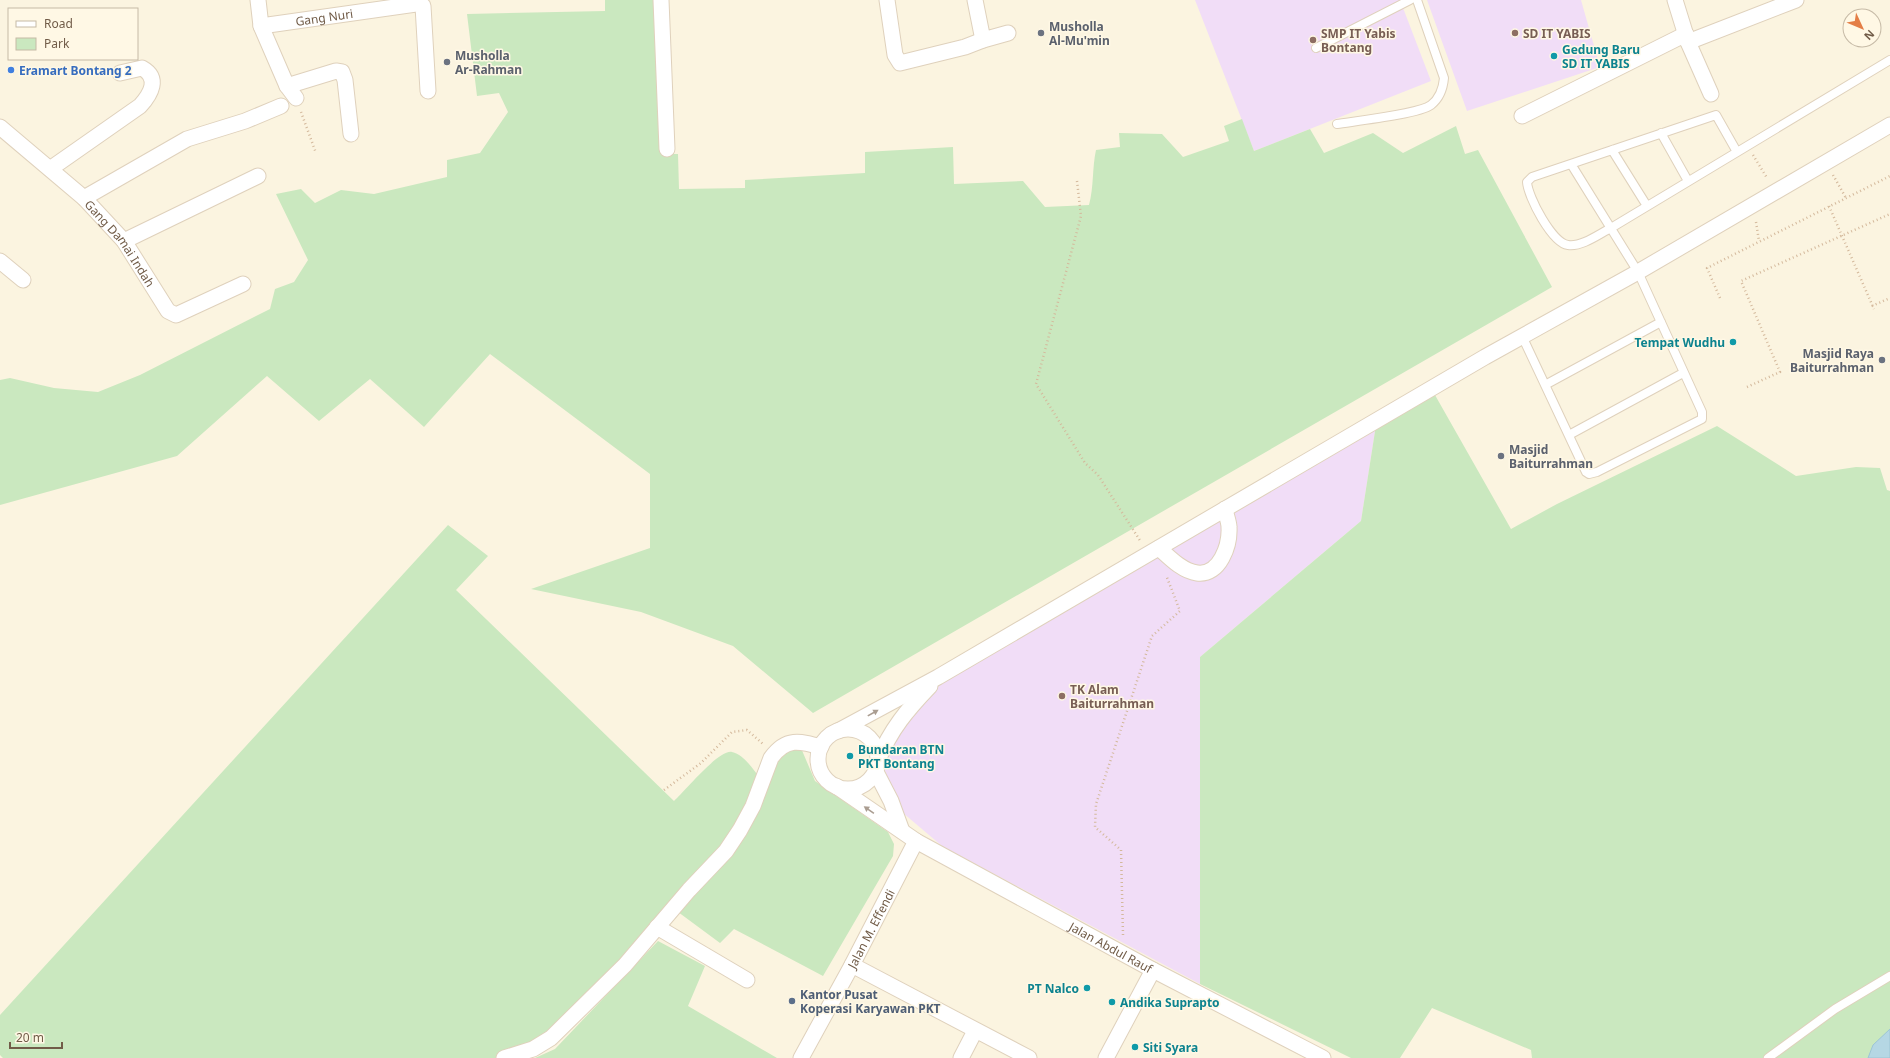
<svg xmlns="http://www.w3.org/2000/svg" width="1890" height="1058" font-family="'Noto Sans',sans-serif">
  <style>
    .education { fill: #f1ddf7 }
    .green { fill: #cae8bf }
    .water { fill: #b5d7e4; stroke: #9cc5d5 }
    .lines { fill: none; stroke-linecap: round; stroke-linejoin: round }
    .lane-casing { stroke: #dfd1bc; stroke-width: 10 }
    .street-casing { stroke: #dfd1bc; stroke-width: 17 }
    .path { stroke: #d4b99c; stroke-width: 2.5; stroke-dasharray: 1 3; stroke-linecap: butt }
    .lane { stroke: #fff; stroke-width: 8 }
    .street { stroke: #fff; stroke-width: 15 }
    .oneway { fill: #aa9d91 }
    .worship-dot { fill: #6b7280; stroke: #fff8e5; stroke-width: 1.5 }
    .education-dot { fill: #8d6e63; stroke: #fff8e5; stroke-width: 1.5 }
    .culture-dot { fill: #0f9aa8; stroke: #fff8e5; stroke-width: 1.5 }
    .shop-dot { fill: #3f7fe0; stroke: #fff8e5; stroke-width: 1.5 }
    .service-dot { fill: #5c6f8a; stroke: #fff8e5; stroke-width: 1.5 }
    .labels { text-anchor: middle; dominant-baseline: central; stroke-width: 3; stroke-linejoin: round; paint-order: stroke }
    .street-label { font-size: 12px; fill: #715c48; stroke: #fff8e5 }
    .worship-label { font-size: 12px; font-weight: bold; fill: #5b616d; stroke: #fff8e5; text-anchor: start }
    .education-label { font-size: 12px; font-weight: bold; fill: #785e54; stroke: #fff8e5; text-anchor: start }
    .culture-label { font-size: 12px; font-weight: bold; fill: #0d838f; stroke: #fff8e5; text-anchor: start }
    .shop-label { font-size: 12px; font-weight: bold; fill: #366cbe; stroke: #fff8e5; text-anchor: start }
    .service-label { font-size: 12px; font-weight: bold; fill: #4e5e75; stroke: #fff8e5; text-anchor: start }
  </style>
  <rect width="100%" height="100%" fill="#fbf4e0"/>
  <path class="education" d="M1195 0H1400L1431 81 1254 151Z
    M1427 0H1581L1600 67 1467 111Z
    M1376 425 1361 521 1200 657V984L942 846 903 813 885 771V744L936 686Z"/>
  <path class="green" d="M605 0H656L662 154H678L679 189 745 188V180L865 173V152L953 147 954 184 1023 181 1045 207 1089 205C1094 187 1092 168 1096 150L1120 147 1119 133 1162 134 1183 157 1229 141 1224 126 1242 119 1254 151 1310 129 1324 153 1373 133 1403 153 1456 126 1465 154 1478 150 1552 287 813 713 733 646 641 612 531 589 650 548V474L490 354 424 427 370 379 319 421 267 376 177 456 0 505V380L10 378 54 388 98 392 140 375 270 309 275 289 294 282 308 260 276 194 301 189 315 203 341 190 374 194 447 177V160L480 153 508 112 499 93 477 96 467 14 605 11Z
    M1431 388 1511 529 1557 504 1717 426 1796 476 1856 467 1880 468 1887 490 1890 491V1058H1532L1531 1050 1432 1008 1400 1058H1351L1200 984V657L1361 521 1376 425Z
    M448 525 488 556 456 590 674 801C685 791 719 749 732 752 745 755 753 770 761 779L771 758 798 741 815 781 888 832 894 844 893 856 823 976 734 929 720 943 674 909 551 1038 502 1058H3L0 1055V1015Z
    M658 941 705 966 688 1006 777 1058H535L555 1049Z"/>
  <path class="water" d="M1890 1029V1058H1868L1873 1045Z"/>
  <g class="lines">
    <defs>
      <path id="lane" d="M1316 48 1410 0
        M1337 124C1356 121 1419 114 1431 105 1440 98 1443 89 1444 78L1417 0
        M1661 133 1688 181
        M1612 150 1647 206
        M1737 152 1716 115 1532 177 1527 182C1528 197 1552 243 1568 245 1582 247 1599 234 1611 228L1890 60
        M1522 336 1586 472 1589 474 1597 472 1702 419V412L1638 272 1571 164
        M1545 385 1661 322
        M1569 435 1683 373
        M1768 1058 1835 1009 1890 976"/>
      <g id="street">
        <path id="s1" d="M258 0 261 26 416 4 423 6 428 91"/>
        <path d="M661 0 667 149"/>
        <path d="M887 0 895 55 900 63 965 47 983 40"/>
        <path d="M975 0 983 40 1008 33"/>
        <path d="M1675 0 1688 42 1796 0"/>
        <path d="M261 26 287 86 296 98"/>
        <path d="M1688 42 1711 94"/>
        <path d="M287 86 336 71 342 72 345 80 351 134"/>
        <path d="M1522 116 1686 34"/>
        <path id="s2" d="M0 127 84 198 124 241 168 311 176 315 243 284"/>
        <path d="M50 169 140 106C151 94 160 78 142 68L120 73"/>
        <path d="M84 198 187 139 245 121 281 106"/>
        <path d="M124 241 258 176"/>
        <path d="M0 261 23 280"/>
        <path d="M1159 548C1169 557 1182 571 1197 573 1220 576 1230 545 1229 527 1229 522 1226 515 1225 509"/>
        <circle cx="848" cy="759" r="30"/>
        <path d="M838 731 938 677 1485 357 1638 272 1890 125"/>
        <path d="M878 760C891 729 907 710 930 686"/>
        <path d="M876 772 891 801 902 831"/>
        <path id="s3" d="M836 786 916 841 1153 970 1323 1058"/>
        <path d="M657 927 747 980"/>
        <path d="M852 965 1029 1058"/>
        <path d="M504 1058 533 1049 551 1038 625 965 689 890 726 851 740 830 753 806 771 758C786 737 800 741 821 747"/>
        <path id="s4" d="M801 1058 852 965 916 841"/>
        <path d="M961 1058 975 1031"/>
        <path d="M1106 1058 1153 970"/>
      </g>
    </defs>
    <use href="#lane" class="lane-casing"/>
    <use href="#street" class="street-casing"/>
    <path class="path" d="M301 112 316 153
      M1753 155 1767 178
      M1833 175 1846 198
      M1077 181 1081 216 1036 384 1085 463 1098 475 1141 542
      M1829 206 1874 309
      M1756 222 1759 241
      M1720 298 1707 268 1890 176
      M1872 306 1890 298
      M1747 387 1780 372 1741 281 1890 214
      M664 790 701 763 732 732 747 730 763 744
      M1123 935 1121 850 1095 827 1096 804 1152 636 1180 611 1166 575"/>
    <use href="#lane" class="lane"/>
    <use href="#street" class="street"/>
  </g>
  <defs><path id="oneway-solid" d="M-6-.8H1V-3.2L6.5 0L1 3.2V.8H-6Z"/></defs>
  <g class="oneway">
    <use href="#oneway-solid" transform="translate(873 713) rotate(-29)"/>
    <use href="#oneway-solid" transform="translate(869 810) rotate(-145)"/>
  </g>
  <g class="worship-dot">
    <circle cx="1041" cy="33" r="4"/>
    <circle cx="447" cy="62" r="4"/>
    <circle cx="1882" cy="360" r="4"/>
    <circle cx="1501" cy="456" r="4"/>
  </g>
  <g class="education-dot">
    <circle cx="1515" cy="33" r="4"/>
    <circle cx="1313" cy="40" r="4"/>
    <circle cx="1062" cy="696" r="4"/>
  </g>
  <g class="culture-dot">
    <circle cx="1554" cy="56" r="4"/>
    <circle cx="1733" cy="342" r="4"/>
    <circle cx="850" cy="756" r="4"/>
    <circle cx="1087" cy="988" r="4"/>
    <circle cx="1112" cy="1002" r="4"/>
    <circle cx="1135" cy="1047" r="4"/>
  </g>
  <circle class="shop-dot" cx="11" cy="70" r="4"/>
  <circle class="service-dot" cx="792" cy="1001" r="4"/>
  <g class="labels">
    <g class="street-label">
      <text stroke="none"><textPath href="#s1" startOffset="90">Gang Nuri</textPath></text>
      <text stroke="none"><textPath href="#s2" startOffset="168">Gang Damai Indah</textPath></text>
      <text stroke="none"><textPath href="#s4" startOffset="147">Jalan M. Effendi</textPath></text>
      <text stroke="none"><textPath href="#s3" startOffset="319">Jalan Abdul Rauf</textPath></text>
    </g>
    <g class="worship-label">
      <text x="1049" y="26">Musholla<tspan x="1049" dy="14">Al-Mu'min</tspan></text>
      <text x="455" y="55">Musholla<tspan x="455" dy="14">Ar-Rahman</tspan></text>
      <text x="1874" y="353" text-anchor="end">Masjid Raya<tspan x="1874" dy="14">Baiturrahman</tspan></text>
      <text x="1509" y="449">Masjid<tspan x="1509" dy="14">Baiturrahman</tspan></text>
    </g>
    <g class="education-label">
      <text x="1321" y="33">SMP IT Yabis<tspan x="1321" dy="14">Bontang</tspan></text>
      <text x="1523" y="33">SD IT YABIS</text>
      <text x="1070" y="689">TK Alam<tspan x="1070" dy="14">Baiturrahman</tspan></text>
    </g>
    <g class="culture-label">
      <text x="1562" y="49">Gedung Baru<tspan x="1562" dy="14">SD IT YABIS</tspan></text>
      <text x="1725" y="342" text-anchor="end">Tempat Wudhu</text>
      <text x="858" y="749">Bundaran BTN<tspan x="858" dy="14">PKT Bontang</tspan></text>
      <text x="1079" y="988" text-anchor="end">PT Nalco</text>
      <text x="1120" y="1002">Andika Suprapto</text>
      <text x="1143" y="1047">Siti Syara</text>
    </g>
    <g class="shop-label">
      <text x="19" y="70">Eramart Bontang 2</text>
    </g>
    <g class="service-label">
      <text x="800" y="994">Kantor Pusat<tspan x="800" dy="14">Koperasi Karyawan PKT</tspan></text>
    </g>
  </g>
  <rect x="8" y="8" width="130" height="52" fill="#fff8e5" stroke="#c6baa6"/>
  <rect x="16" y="21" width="20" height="6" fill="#ffffff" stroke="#c6baa6"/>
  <text x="44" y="28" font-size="12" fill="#715c48">Road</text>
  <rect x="16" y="38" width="20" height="12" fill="#cae8bf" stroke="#c6baa6"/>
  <text x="44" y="48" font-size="12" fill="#715c48">Park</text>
  <g transform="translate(1862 28) rotate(134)"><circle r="19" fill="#fff8e5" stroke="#c6baa6"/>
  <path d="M0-3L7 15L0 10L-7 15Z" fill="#e47e46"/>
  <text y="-6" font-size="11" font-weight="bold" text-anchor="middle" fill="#715c48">N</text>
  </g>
  <path d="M10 1042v6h52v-6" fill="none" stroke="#715c48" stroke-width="2"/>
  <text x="16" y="1042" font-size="12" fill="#715c48" stroke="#fff8e5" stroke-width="3" paint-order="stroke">20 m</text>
</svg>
